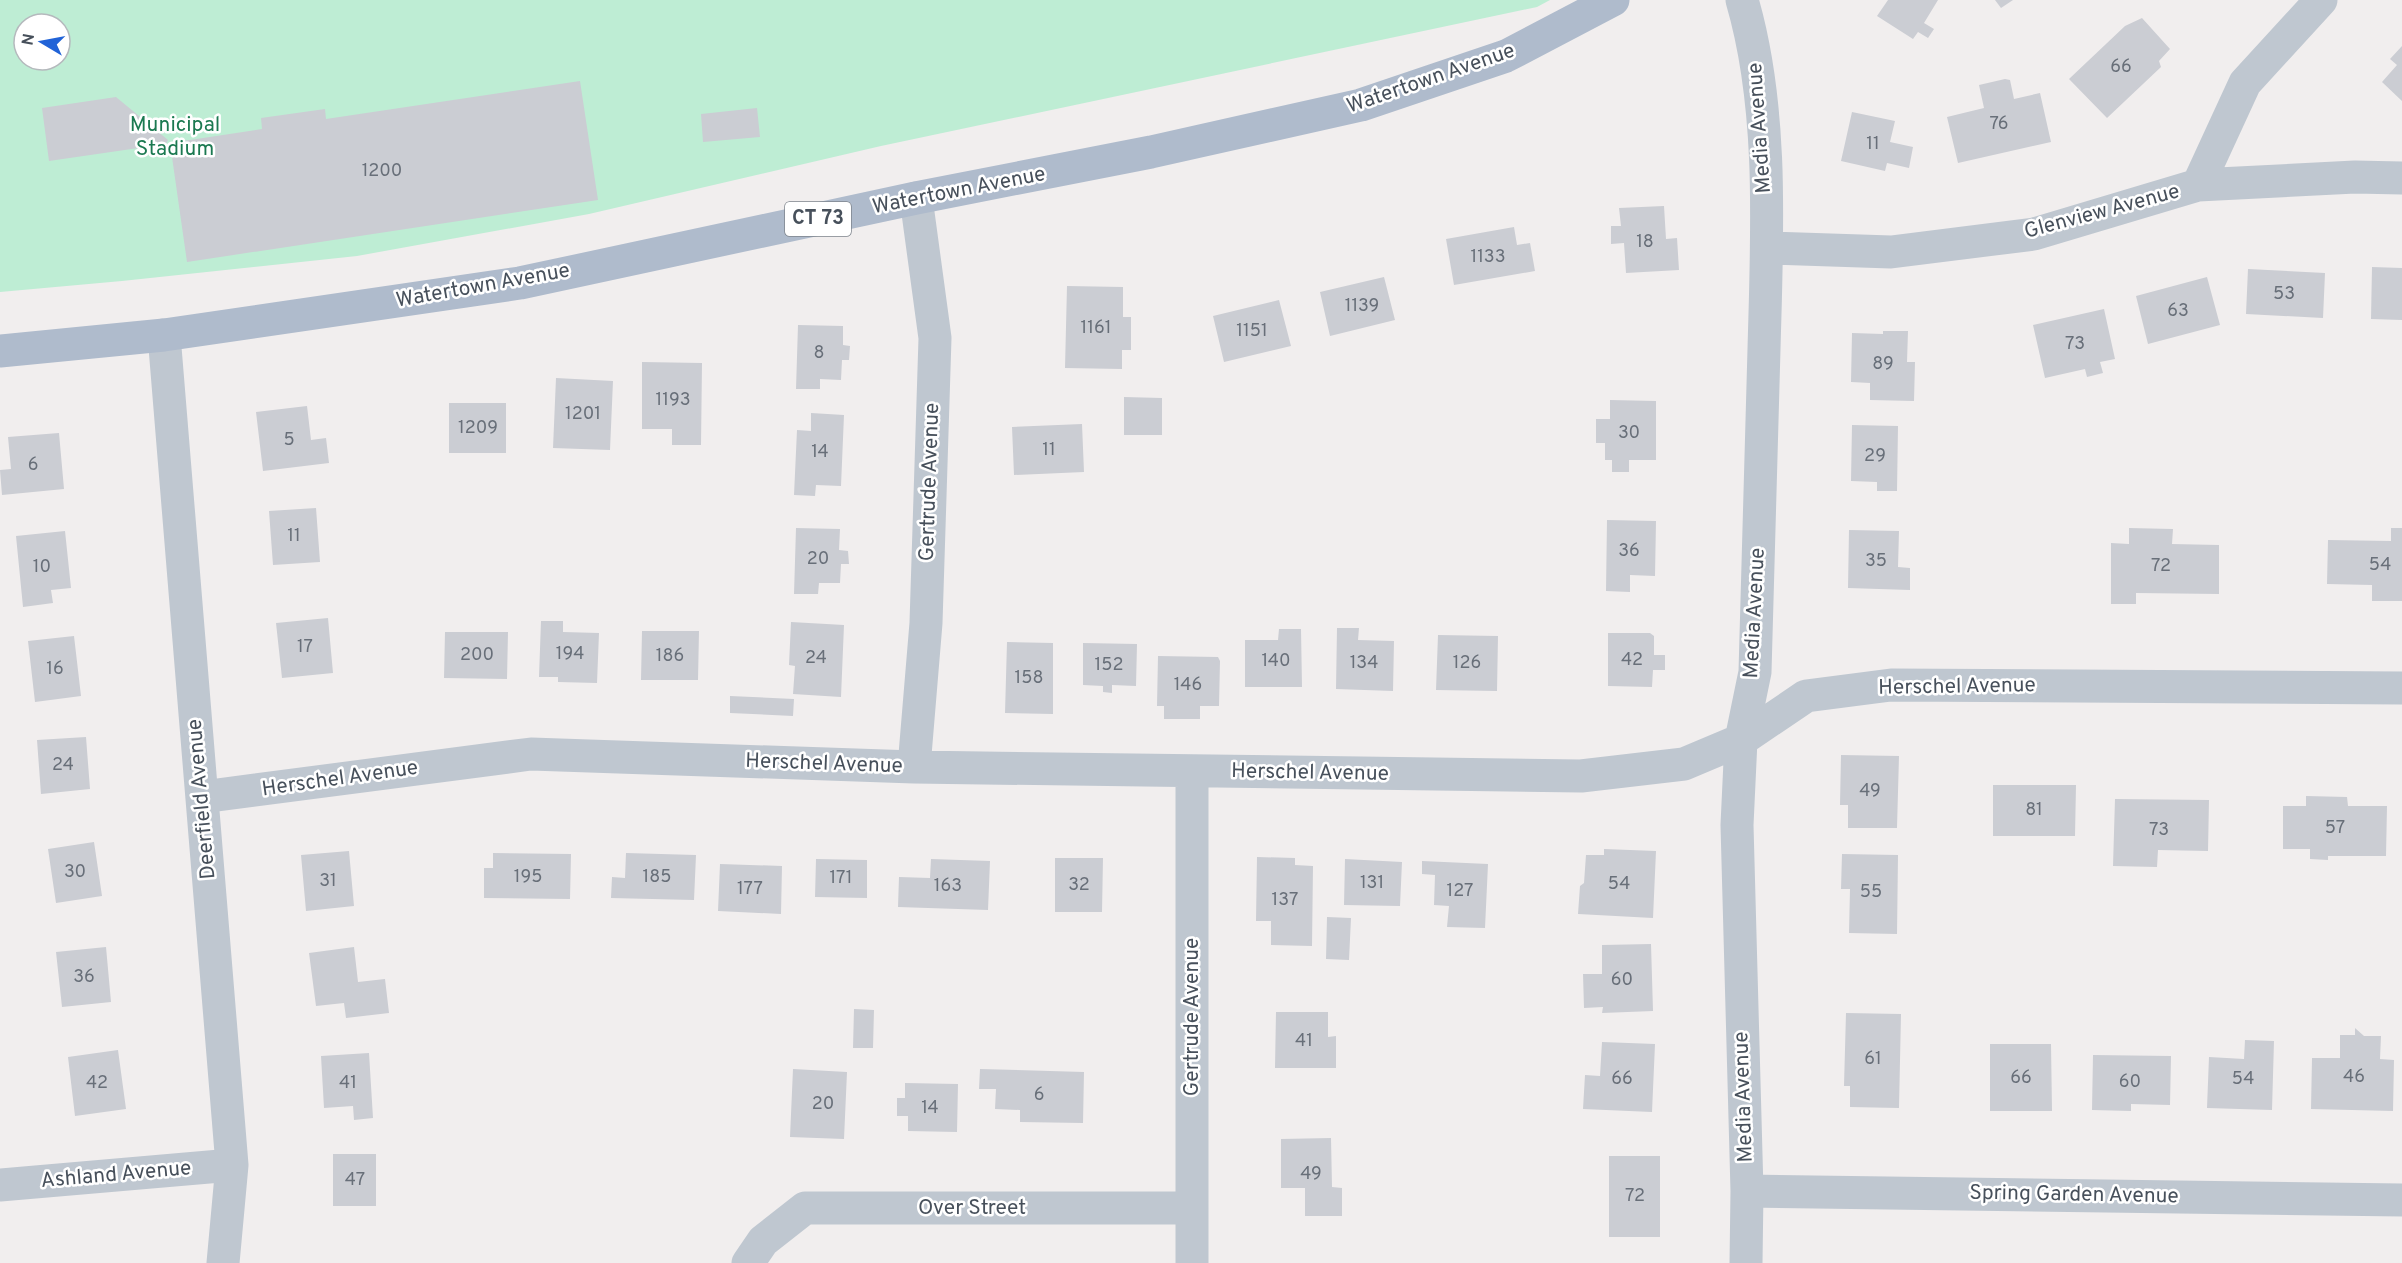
<svg xmlns="http://www.w3.org/2000/svg" width="2402" height="1263" font-family="Overpass,sans-serif">
  <style>
    .green { fill: #beedd4; fill-rule: evenodd }
    .building { fill: #cbcdd3 }
    .lines { fill: none; stroke-linecap: round; stroke-linejoin: round }
    .minor { stroke: #bfc7d0; stroke-width: 33 }
    .major { stroke: #afbbcc; stroke-width: 33 }
    .labels { text-anchor: middle; dominant-baseline: central; stroke-width: 5; stroke-linejoin: round; paint-order: stroke }
    .number-label { font-size: 18px; fill: #686f79 }
    .shield { fill: #fff; stroke: #7e848c; stroke-width: 1.5 }
    .shield-label { font-size: 20px; font-weight: bold; fill: #47505b }
    .street-label { font-size: 21px; fill: #47505b; stroke: #fff }
    .park-label { font-size: 21px; fill: #1b7951; stroke: #fff }
  </style>
  <rect width="100%" height="100%" fill="#f1eeee"/>
  <path class="green" d="M0 0H1550L1537 7 881 146 589 214 357 256 122 281 0 292ZM24 24H60V60H24Z"/>
  <path class="building" d="M1888 0H1938L1924 23 1934 29 1928 38 1918 32 1913 39 1877 16Z
    M1995 0H2013L2001 8Z
    M2142 18 2170 49 2159 61 2161 67 2107 118 2069 79 2125 26Z
    M2402 46V101L2382 82 2397 65 2390 59Z
    M2005 79 2010 80 2014 99 2040 93 2051 142 1958 163 1947 117 1984 108 1979 85Z
    M580 81 598 200 187 262 170 143 262 129 261 118 325 109 326 119Z
    M116 97 168 140 166 144 49 161 42 108Z
    M757 108 760 137 703 142 701 114Z
    M1852 112 1895 121 1890 142 1913 147 1909 168 1887 163 1885 171 1841 161Z
    M1664 206 1666 239 1677 238 1679 270 1626 273 1624 243 1611 244V226H1621L1619 208Z
    M1514 227 1517 245 1530 243 1535 271 1454 285 1446 239Z
    M2372 267 2402 268V320L2371 319Z
    M2248 269 2325 273 2323 318 2246 314Z
    M1384 277 1395 320 1330 336 1320 292Z
    M2207 277 2220 325 2148 344 2136 296Z
    M1067 286 1123 287V317H1131V350H1122V369L1065 368Z
    M1279 300 1291 346 1224 362 1213 316Z
    M2104 309 2115 359 2100 362 2103 373 2087 377 2085 369 2045 378 2033 325Z
    M798 325 843 326V345L850 346 849 360H842L841 380 820 379V389H796Z
    M1883 331H1908L1907 362H1915L1914 401 1870 400V383L1851 382 1852 333 1883 334Z
    M642 362 702 363 701 445H672V429H642Z
    M556 378 613 381 610 450 553 448Z
    M1124 397 1162 398V435H1124Z
    M1610 400 1656 401V460H1629V472H1612V460H1605V443H1596V419H1610Z
    M449 403H506V453H449Z
    M307 406 311 440 326 438 329 463 263 471 256 412Z
    M811 413 844 415 841 486 816 485 815 496 794 495 797 430 811 431Z
    M1082 424 1084 472 1014 475 1012 427Z
    M1852 425 1898 426 1897 491H1877V482L1851 481Z
    M59 433 64 489 2 495 0 470 11 469 8 437Z
    M316 508 320 562 273 565 269 511Z
    M1607 520 1656 521 1655 576 1630 575V592L1606 591Z
    M796 528 840 529 839 550 848 551 849 564H841L840 583H819L818 594H794Z
    M2129 528 2173 529 2172 544 2219 545V594L2136 593V604H2111V543L2129 544Z
    M2391 528H2402V601H2372V585L2327 584 2328 540 2391 541Z
    M1849 530 1899 531 1898 567 1910 568V590L1848 588Z
    M65 531 71 588 51 590 53 603 23 607 16 536Z
    M328 618 333 673 282 678 276 623Z
    M541 621H563V632L599 633 597 683 558 682V677H539Z
    M791 622 844 625 841 697 793 694 795 666 789 665Z
    M1337 628H1359L1358 640 1394 641 1393 691 1336 689Z
    M1279 629H1301L1302 687H1245V640H1278Z
    M642 631H699L698 680H641Z
    M445 632H508L507 679 444 678Z
    M1608 633H1650L1654 636V655H1665V670H1653L1652 687 1608 686Z
    M1438 635 1498 636 1497 691 1436 690Z
    M74 636 81 696 35 702 28 641Z
    M1007 642 1053 643V714L1005 713Z
    M1083 643 1137 644 1136 686 1112 685V693L1103 692V686L1083 685Z
    M1158 656 1218 657 1220 661 1219 706H1200V719H1164V706H1157Z
    M730 696 794 699 793 716 730 713Z
    M86 737 90 789 41 794 37 740Z
    M1841 755 1899 756 1897 828H1848V805H1840Z
    M1993 785H2076L2075 836H1993Z
    M2306 796 2347 797 2348 806H2387L2386 856H2328V860L2310 859V849H2283V806H2306Z
    M2115 799 2209 800 2208 851 2158 850 2157 867 2113 866Z
    M94 842 102 896 56 903 48 849Z
    M1604 849 1656 851 1653 918 1578 914 1580 886 1584 883 1586 855H1604Z
    M349 851 354 906 306 911 301 855Z
    M493 853 571 854 570 899 484 898V868H493Z
    M626 853 696 855 694 900 611 898 612 877 625 878Z
    M1842 854 1898 855 1897 934 1849 933 1850 889H1841Z
    M1257 857 1295 858V865L1313 866 1312 946 1271 945V921H1256Z
    M1055 858H1103L1102 912H1055Z
    M816 859 867 860V898L815 897Z
    M931 859 990 861 988 910 898 907 899 877 930 878Z
    M1345 859 1402 862 1400 906 1344 905Z
    M1422 861 1488 864 1485 928 1447 927 1449 906 1434 905 1435 875 1422 874Z
    M720 864 782 866 781 914 718 911Z
    M1327 917 1351 918 1349 960 1326 959Z
    M1651 944 1653 1011 1602 1013 1603 1007 1584 1008 1583 974H1602V945Z
    M106 947 111 1002 62 1007 56 952Z
    M354 947 358 982 385 979 389 1013 346 1018 344 1003 316 1006 309 953Z
    M854 1009 874 1010 873 1048H853Z
    M1276 1012H1328V1037L1336 1036V1068H1275Z
    M1846 1013 1901 1014 1899 1108 1850 1107V1086H1844Z
    M2355 1028 2364 1036H2381L2380 1059 2394 1060 2393 1111 2311 1109 2312 1058H2340V1035H2355Z
    M2245 1040 2274 1041 2272 1110 2207 1108 2209 1057 2244 1059Z
    M1602 1042 1655 1044 1652 1112 1583 1109 1585 1075 1600 1076Z
    M1990 1044H2051L2052 1111H1990Z
    M118 1050 126 1109 75 1116 68 1057Z
    M369 1053 373 1118 354 1120 353 1106 324 1108 321 1056Z
    M2093 1055 2171 1056 2170 1105 2131 1104V1111L2092 1110Z
    M793 1069 847 1072 844 1139 790 1137Z
    M980 1069 1084 1072 1083 1123 1020 1122V1110L995 1109 996 1089H979Z
    M905 1083 958 1084 957 1132 908 1131V1116H897V1098H905Z
    M1331 1138 1332 1187 1342 1188V1216H1305V1188H1281V1139Z
    M333 1154H376V1206H333Z
    M1609 1156H1660V1237H1609Z"/>
  <g class="lines">
    <path class="minor" d="M1742 0C1774 109 1767 236 1764 349 1761 457 1758 564 1755 672L1741 740 1737 825 1747 1191 1746 1263
      M2198 185 2245 83 2321 0
      M1767 248 1891 252 2034 234 2198 185 2355 177 2402 178
      M164 335 232 1165 223 1263
      M914 767 926 623 935 338 916 198
      M1192 772V1263
      M202 797 531 754 914 767 1581 776 1684 764 1741 740 1806 696 1891 685 2402 688
      M0 1185 232 1165
      M1747 1191 2402 1200
      M748 1263 763 1241 805 1208H1192"/>
    <path class="major" d="M0 351 164 335 520 283 916 198 1151 152 1361 105 1506 56 1613 0"/>
  </g>
  <g class="labels">
    <g class="number-label">
      <text x="2121" y="67">66</text>
      <text x="1999" y="124">76</text>
      <text x="1873" y="144">11</text>
      <text x="382" y="171">1200</text>
      <text x="1645" y="242">18</text>
      <text x="1488" y="257">1133</text>
      <text x="2284" y="294">53</text>
      <text x="1362" y="306">1139</text>
      <text x="2178" y="311">63</text>
      <text x="1096" y="328">1161</text>
      <text x="1252" y="331">1151</text>
      <text x="2075" y="344">73</text>
      <text x="819" y="353">8</text>
      <text x="1883" y="364">89</text>
      <text x="673" y="400">1193</text>
      <text x="583" y="414">1201</text>
      <text x="478" y="428">1209</text>
      <text x="1629" y="433">30</text>
      <text x="289" y="440">5</text>
      <text x="1049" y="450">11</text>
      <text x="820" y="452">14</text>
      <text x="1875" y="456">29</text>
      <text x="33" y="465">6</text>
      <text x="294" y="536">11</text>
      <text x="1629" y="551">36</text>
      <text x="818" y="559">20</text>
      <text x="1876" y="561">35</text>
      <text x="2380" y="565">54</text>
      <text x="2161" y="566">72</text>
      <text x="42" y="567">10</text>
      <text x="305" y="647">17</text>
      <text x="570" y="654">194</text>
      <text x="477" y="655">200</text>
      <text x="670" y="656">186</text>
      <text x="816" y="658">24</text>
      <text x="1632" y="660">42</text>
      <text x="1276" y="661">140</text>
      <text x="1364" y="663">134</text>
      <text x="1467" y="663">126</text>
      <text x="1109" y="665">152</text>
      <text x="55" y="669">16</text>
      <text x="1029" y="678">158</text>
      <text x="1188" y="685">146</text>
      <text x="63" y="765">24</text>
      <text x="1870" y="791">49</text>
      <text x="2034" y="810">81</text>
      <text x="2335" y="828">57</text>
      <text x="2159" y="830">73</text>
      <text x="75" y="872">30</text>
      <text x="528" y="877">195</text>
      <text x="657" y="877">185</text>
      <text x="841" y="878">171</text>
      <text x="328" y="881">31</text>
      <text x="1372" y="883">131</text>
      <text x="1619" y="884">54</text>
      <text x="1079" y="885">32</text>
      <text x="948" y="886">163</text>
      <text x="750" y="889">177</text>
      <text x="1460" y="891">127</text>
      <text x="1871" y="892">55</text>
      <text x="1285" y="900">137</text>
      <text x="84" y="977">36</text>
      <text x="1622" y="980">60</text>
      <text x="1304" y="1041">41</text>
      <text x="1873" y="1059">61</text>
      <text x="2354" y="1077">46</text>
      <text x="2021" y="1078">66</text>
      <text x="1622" y="1079">66</text>
      <text x="2243" y="1079">54</text>
      <text x="2130" y="1082">60</text>
      <text x="97" y="1083">42</text>
      <text x="348" y="1083">41</text>
      <text x="1039" y="1095">6</text>
      <text x="823" y="1104">20</text>
      <text x="930" y="1108">14</text>
      <text x="1311" y="1174">49</text>
      <text x="355" y="1180">47</text>
      <text x="1635" y="1196">72</text>
    </g>
    <rect class="shield" x="785" y="202" width="66" height="34" rx="4.5"/>
    <g class="shield-label">
      <text x="818" y="219">CT 73</text>
    </g>
    <g class="street-label">
      <text transform="translate(1431 79) rotate(-19)">Watertown Avenue</text>
      <text transform="translate(1760 128) rotate(-94)">Media Avenue</text>
      <text transform="translate(959 191) rotate(-11)">Watertown Avenue</text>
      <text transform="translate(2102 212) rotate(-15)">Glenview Avenue</text>
      <text transform="translate(483 286) rotate(-10)">Watertown Avenue</text>
      <text transform="translate(930 482) rotate(-88)">Gertrude Avenue</text>
      <text transform="translate(1755 613) rotate(-87)">Media Avenue</text>
      <text transform="translate(1957 687) rotate(-1)">Herschel Avenue</text>
      <text transform="translate(824 764) rotate(2)">Herschel Avenue</text>
      <text transform="translate(1310 773) rotate(1)">Herschel Avenue</text>
      <text transform="translate(340 779) rotate(-8)">Herschel Avenue</text>
      <text transform="translate(202 799) rotate(-95)">Deerfield Avenue</text>
      <text transform="translate(1192 1017) rotate(-90)">Gertrude Avenue</text>
      <text transform="translate(1744 1097) rotate(-92)">Media Avenue</text>
      <text transform="translate(116 1175) rotate(-5)">Ashland Avenue</text>
      <text transform="translate(2074 1195) rotate(1)">Spring Garden Avenue</text>
      <text x="972" y="1208">Over Street</text>
    </g>
    <g class="park-label">
      <text x="175" y="125">Municipal<tspan x="175" dy="24">Stadium</tspan></text>
    </g>
  </g>
  <g transform="translate(42 42) rotate(280)"><circle r="28" fill="#ffffff" stroke="#b5b9bd" stroke-width="1.5"/>
  <path d="M0-4.5L10 22L0 15L-10 22Z" fill="#2163d7"/>
  <text y="-9" font-size="16" font-weight="bold" text-anchor="middle" fill="#47505b">N</text>
  </g>
</svg>
